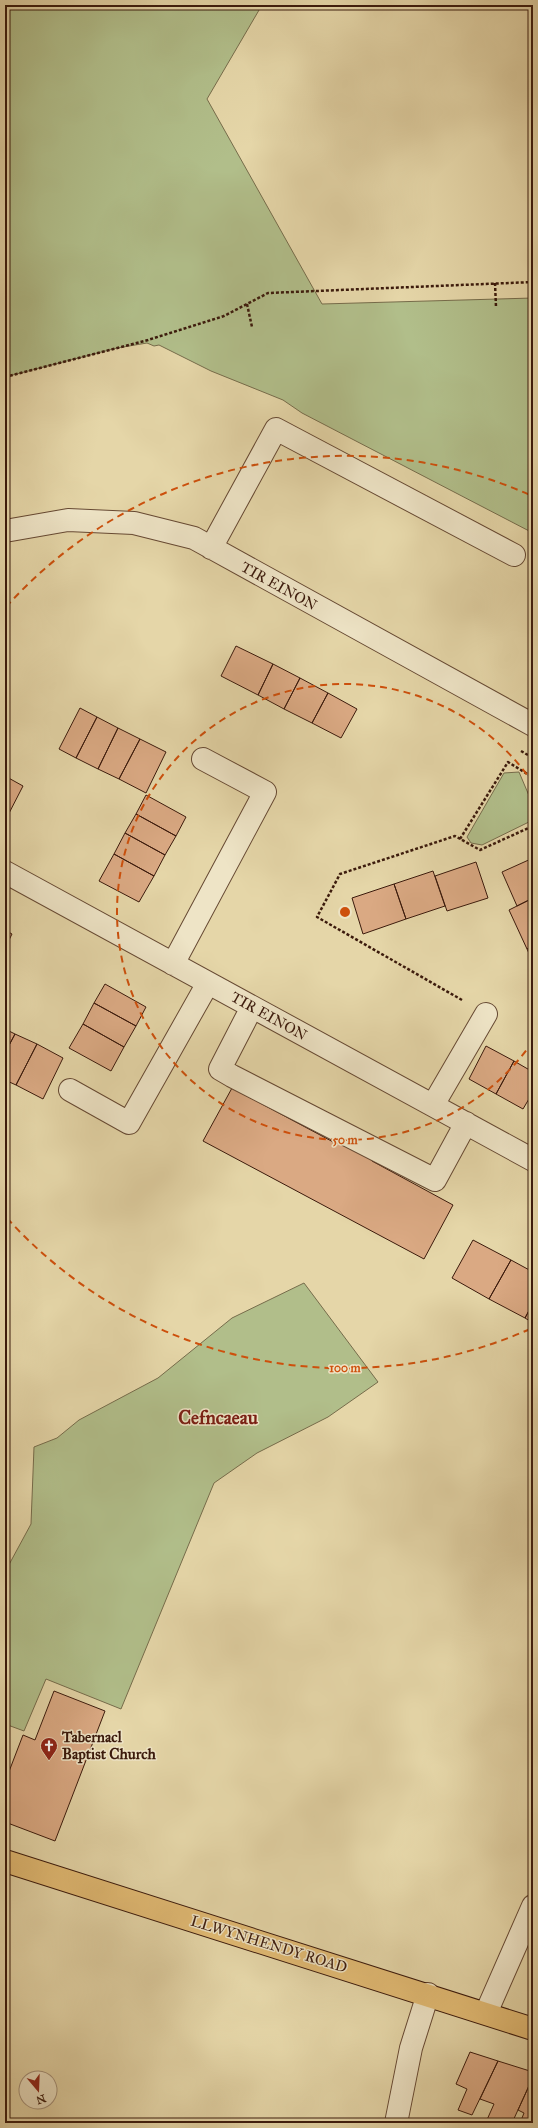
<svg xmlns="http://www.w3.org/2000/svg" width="538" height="2128" font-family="'IM FELL Great Primer',serif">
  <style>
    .green { fill: #b1be8a; stroke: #766c4b }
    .building { fill: #daa983; stroke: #3b1a0c }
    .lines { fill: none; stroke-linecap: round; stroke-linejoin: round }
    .minor-casing { stroke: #664933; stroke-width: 24 }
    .major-casing { stroke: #3b1a0c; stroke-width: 24 }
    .path { stroke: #3b1a0c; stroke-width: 2.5; stroke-dasharray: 3 2; stroke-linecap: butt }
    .minor { stroke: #eee4c6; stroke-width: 22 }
    .major { stroke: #e2bb74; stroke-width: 22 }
    .ring { fill: none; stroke: #ce500c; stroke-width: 2; stroke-dasharray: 7 5 }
    .labels { text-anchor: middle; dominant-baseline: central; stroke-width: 3; stroke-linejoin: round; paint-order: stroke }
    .street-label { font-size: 15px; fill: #3b1a0c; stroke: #eee4c6 }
    .poi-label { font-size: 15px; font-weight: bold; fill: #3b1a0c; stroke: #eee4c6; text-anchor: start }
    .district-label { font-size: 19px; font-weight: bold; fill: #7a1f14; stroke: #eee4c6 }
    .centre { fill: #ce500c; stroke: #eee4c6; stroke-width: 2 }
    .ring-label { font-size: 12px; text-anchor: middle; font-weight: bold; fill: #ce500c; stroke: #eee4c6; stroke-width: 3; stroke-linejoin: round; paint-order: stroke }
  </style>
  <rect width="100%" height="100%" fill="#e5d6a8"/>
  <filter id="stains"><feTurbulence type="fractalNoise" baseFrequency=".005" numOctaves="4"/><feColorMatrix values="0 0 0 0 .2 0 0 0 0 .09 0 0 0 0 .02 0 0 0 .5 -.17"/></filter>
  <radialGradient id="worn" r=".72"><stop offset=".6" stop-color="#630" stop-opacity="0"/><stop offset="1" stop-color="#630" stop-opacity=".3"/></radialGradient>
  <path class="green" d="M5 5H262L207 99 322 304 533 298V533L302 413 283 400 211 371 159 345 154 346 147 343 117 348 5 377Z
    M519 772 533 805V820L482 845 471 843 467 837 504 773Z
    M304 1283 378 1382 328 1417 257 1453 214 1483 121 1709 46 1679 24 1731 5 1724V1572L31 1524 34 1447 57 1438 79 1420 158 1378 232 1318Z"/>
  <path class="building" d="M236 646 273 664 258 695 221 676Z
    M273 664 300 678 284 709 258 695Z
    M300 678 328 693 312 723 284 709Z
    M328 693 357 709 341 738 312 723Z
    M80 708 97 717 76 758 59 749Z
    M97 717 118 728 98 769 76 758Z
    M118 728 140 739 119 779 98 769Z
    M140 739 166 752 146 793 119 779Z
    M5 776 23 786 5 821Z
    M146 795 186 817 176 836 136 814Z
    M136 814 176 836 165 855 125 833Z
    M125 833 165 855 154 876 114 854Z
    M114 854 154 876 139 902 99 881Z
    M533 858V898L517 906 502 872Z
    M476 862 488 898 447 911 435 876Z
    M433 871 445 906 406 919 394 884Z
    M394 884 406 919 363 934 352 898Z
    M533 898V946L527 949 509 910Z
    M5 930 12 934 5 948Z
    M533 946V962L527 949Z
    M105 984 146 1007 136 1026 94 1003Z
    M94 1003 136 1026 124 1047 83 1024Z
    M83 1024 124 1047 111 1071 69 1048Z
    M5 1029 15 1034 5 1053Z
    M15 1034 37 1044 16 1085 5 1080V1053Z
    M37 1044 63 1058 43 1099 16 1085Z
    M486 1046 514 1061 496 1094 469 1079Z
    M514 1061 533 1072V1092L523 1109 496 1094Z
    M232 1088 337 1144 341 1135 376 1154 372 1161 453 1205 424 1259 203 1141Z
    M473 1240 511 1260 489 1299 452 1278Z
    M511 1260 533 1272V1303L525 1318 489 1299Z
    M533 1303V1323L525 1318Z
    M54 1691 105 1711 55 1841 5 1822V1782L23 1735 35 1740Z
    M470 2052 498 2061 472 2115 458 2110 467 2089 456 2084Z
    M498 2061 533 2072V2077L512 2123 486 2122 494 2104 480 2099Z
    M533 2077V2123H520L524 2113 518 2110Z"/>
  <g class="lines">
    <defs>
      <path id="minor" d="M5 531 68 520 134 523 194 538 533 725
        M211 548 276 429 514 555
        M5 872 533 1160
        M173 964 265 792 203 759
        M252 1007 220 1069 232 1076 435 1180 466 1123
        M70 1090 129 1123 208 983
        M433 1105 486 1014
        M486 2013 533 1906
        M396 2123 411 2048 428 1994"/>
      <path id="major" d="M5 1861 533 2029"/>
    </defs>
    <use href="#minor" class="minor-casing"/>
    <use href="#major" class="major-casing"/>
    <path class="path" d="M495 283 496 307
      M247 304 252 327
      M5 377 148 340 224 316 268 293 533 282
      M521 751 533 758
      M533 769 529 775 533 787
      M460 839 508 762 529 775
      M462 1000 317 917 340 874 455 836 480 850 533 826"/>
    <use href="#minor" class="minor"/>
    <use href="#major" class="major"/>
  </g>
  <g class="ring">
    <path d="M533 1041A228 228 0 1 1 533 783"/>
    <path d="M530 1329A456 456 0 0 1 6 1217M6 607A456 456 0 0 1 530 495"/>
  </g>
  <defs>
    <symbol id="church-pin" viewBox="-11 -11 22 30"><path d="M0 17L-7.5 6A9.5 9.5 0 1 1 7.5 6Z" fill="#8f2418" stroke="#eee4c6"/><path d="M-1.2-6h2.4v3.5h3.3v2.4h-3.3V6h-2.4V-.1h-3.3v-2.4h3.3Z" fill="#fff"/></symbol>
  </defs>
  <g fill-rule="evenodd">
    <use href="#church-pin" x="39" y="1736" width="20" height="27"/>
  </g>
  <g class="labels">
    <g class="street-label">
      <text transform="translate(279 586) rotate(29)">TIR EINON</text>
      <text transform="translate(269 1016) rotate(29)">TIR EINON</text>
      <text transform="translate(269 1944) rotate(17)">LLWYNHENDY ROAD</text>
    </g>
    <g class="poi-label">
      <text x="62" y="1737">Tabernacl<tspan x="62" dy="17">Baptist Church</tspan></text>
    </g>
    <g class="district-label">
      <text x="218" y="1417">Cefncaeau</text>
    </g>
  </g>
  <circle cx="345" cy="912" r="6" class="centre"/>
  <g class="ring-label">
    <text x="345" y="1144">50 m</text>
    <text x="345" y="1372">100 m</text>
  </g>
  <rect width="538" height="2128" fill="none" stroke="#e5d6a8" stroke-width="20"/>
  <rect x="6" y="6" width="526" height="2116" fill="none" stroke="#3b1a0c" stroke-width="2"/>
  <rect x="10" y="10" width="518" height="2108" fill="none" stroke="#3b1a0c"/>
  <g transform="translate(38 2090) rotate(161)"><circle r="19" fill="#eee4c6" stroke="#a6937c"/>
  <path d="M0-3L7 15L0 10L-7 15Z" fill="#8f2418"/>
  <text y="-6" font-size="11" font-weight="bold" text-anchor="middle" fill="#3b1a0c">N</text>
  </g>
  <rect width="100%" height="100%" filter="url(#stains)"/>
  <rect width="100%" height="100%" fill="url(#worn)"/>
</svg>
